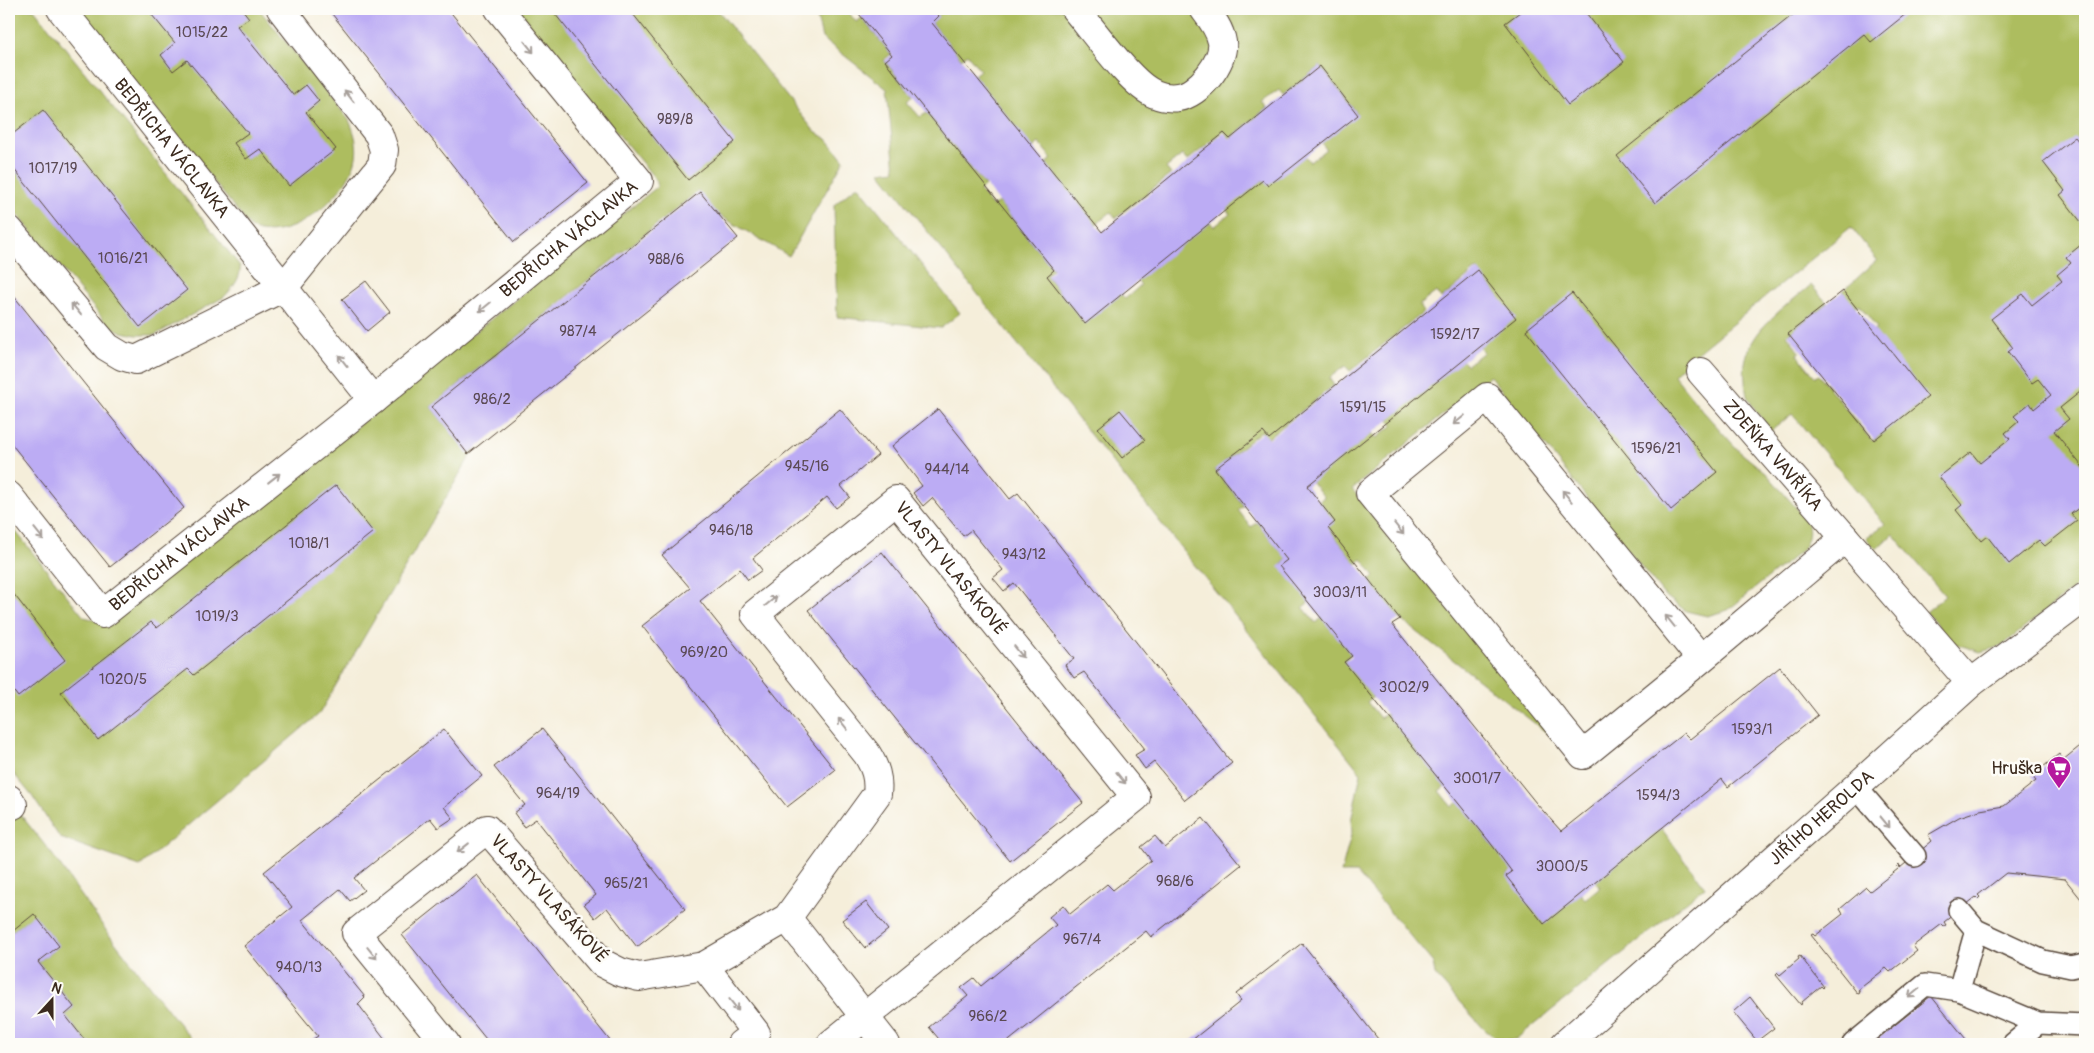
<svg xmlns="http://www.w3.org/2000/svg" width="2094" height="1053" font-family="Pangolin,sans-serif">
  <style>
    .green { fill: #adbd5f; stroke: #74743e }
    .building { fill: #bcacf4 }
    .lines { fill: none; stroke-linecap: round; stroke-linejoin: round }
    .service-casing { stroke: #57473a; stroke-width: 24 }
    .minor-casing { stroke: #57473a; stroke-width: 30 }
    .service { stroke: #fff; stroke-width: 21 }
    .minor { stroke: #fff; stroke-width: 28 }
    .oneway { stroke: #a79f9a }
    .labels { text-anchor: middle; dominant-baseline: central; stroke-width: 5; stroke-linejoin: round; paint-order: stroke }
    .number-label { font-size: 15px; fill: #5b4a54 }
    .street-label { font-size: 18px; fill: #3b2a1e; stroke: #fdfcf7 }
    .poi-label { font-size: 18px; fill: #3b2a1e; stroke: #fdfcf7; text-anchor: end }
  </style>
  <rect width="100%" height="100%" fill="#fdfcf7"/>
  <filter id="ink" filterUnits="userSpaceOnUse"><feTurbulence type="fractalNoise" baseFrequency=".02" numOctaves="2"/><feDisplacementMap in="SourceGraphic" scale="10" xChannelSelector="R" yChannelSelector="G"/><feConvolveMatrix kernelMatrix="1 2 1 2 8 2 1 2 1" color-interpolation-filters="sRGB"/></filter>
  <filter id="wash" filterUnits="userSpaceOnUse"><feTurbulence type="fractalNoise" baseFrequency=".0096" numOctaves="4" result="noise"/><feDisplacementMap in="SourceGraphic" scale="20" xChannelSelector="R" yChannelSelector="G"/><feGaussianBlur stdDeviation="1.12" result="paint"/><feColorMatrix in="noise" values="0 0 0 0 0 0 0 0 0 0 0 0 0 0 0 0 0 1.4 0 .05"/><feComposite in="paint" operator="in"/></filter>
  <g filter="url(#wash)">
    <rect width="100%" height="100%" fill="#f5eeda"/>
    <path class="green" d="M9 9H34L240 266C242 277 232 289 224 297L155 335H137L122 332 108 325 9 204Z
      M76 9H259L349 120C355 133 359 147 355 162 345 197 289 246 251 228Z
      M515 9H717L815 132 827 139 844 160 789 256 717 214 698 191 431 407 468 453 475 448 319 714 140 866 60 838 32 796 9 768V523L84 617 110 623 657 187V181Z
      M815 9H846L856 22 862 18 891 54 884 60 913 97 907 102 920 117 927 113 985 186 980 191 992 206 999 202 1053 269 1046 275 1084 322 1120 293 1125 299 1141 285 1136 280 1209 221 1214 227 1230 214 1225 208 1263 180 1268 185 1305 156 1310 162 1326 149 1321 142 1357 113 1320 66 1283 95 1279 90 1262 102 1267 108 1230 138 1224 131 1187 161 1182 155 1166 168 1171 174 1116 218 1111 212 1095 225 1046 164 1052 159 1039 143 1033 148 974 75 980 70 967 54 961 59 931 22 939 16 933 9H2085V579L2002 646 1980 652 1951 642 1926 612 1945 596 1893 534 1876 549 1866 538 1885 524 1792 414 1771 431C1763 420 1753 408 1747 396 1746 391 1745 385 1745 381 1738 336 1782 310 1811 285L1827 303 1787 335 1800 352 1797 354 1815 377 1819 375 1872 441 1926 398 1873 331 1877 328 1859 304 1854 307 1842 292 1877 260 1851 227 1692 357 1674 375 1702 410 1740 452 1766 473 1806 519C1811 531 1809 541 1801 551L1728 610 1707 616 1686 611 1664 595 1490 376 1352 489 1551 736 1398 617 1369 581 1375 576 1362 559 1356 564 1328 528 1318 502 1324 497 1311 481 1372 433 1377 438 1393 425 1388 419 1462 360 1467 365 1484 352 1479 346 1514 317 1477 269 1441 299 1436 292 1419 305 1424 312 1350 371 1345 366 1329 378 1334 385 1267 439 1261 431 1215 470 1244 506 1238 510 1251 527 1257 522 1287 559 1280 566 1309 602 1303 607 1316 623 1322 618 1351 654 1344 660 1373 697 1367 702 1380 718 1386 714 1445 786 1439 791 1452 807 1458 802 1512 870 1506 876 1580 893 1585 899 1600 887 1595 881 1661 828 1705 887 1516 1039 1506 1040 1495 1037 1485 1030 1435 975 1433 963 1357 873H1341L1352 831 1351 821 1361 773 880 172 895 170 887 89 822 38Z
      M858 185 960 313 941 328 837 317 834 205Z
      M16 809 52 854 110 936 195 1044H88L65 1015 74 1007 38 962 59 946 34 915 13 931 9 925V815Z"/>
    <g id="blocks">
      <path class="building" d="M147 9H223L225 11 228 9H242L249 18 237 26 293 95 306 85 319 101 306 112 336 149 289 186 260 149 246 159 234 143 248 133 187 60 173 71 161 55 175 43Z
        M328 9H448L588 183 514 242Z
        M551 9H629L735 142 688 180Z
        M855 9H933L939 16 932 23 1102 232 1224 133 1230 139 1320 66 1358 115 1268 186 1263 180 1085 324 1047 276 1054 270 885 61 892 55Z
        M1524 9H1583L1624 62 1568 105 1505 23Z
        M1800 9H1912L1871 42 1864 34 1655 203 1617 156Z
        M43 110 187 290 140 327 9 163V137Z
        M2075 137 2084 148 2085 147V227L2060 195 2065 191 2043 162Z
        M700 192 738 238 468 454 431 407Z
        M2082 244 2085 248V388L2060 408 2069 419 2054 431 2085 470V503L2071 514 2077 521 2045 546 2039 540 2009 564 1987 536 1981 541 1956 510 1962 505 1939 477 1971 452 1980 463 2010 439 2005 433 2019 421 2014 416 2030 403 2034 409 2051 395 2038 379 2032 383 2008 352 2013 348 1991 319 2023 294 2032 305 2062 281 2057 275 2071 263 2066 257Z
        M1478 270 1516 318 1307 486 1335 522 1328 528 1400 619 1392 624 1536 803 1561 831 1684 733 1690 739 1780 667 1818 715 1728 787 1722 779 1544 924 1506 876 1512 872 1489 841 1344 662 1352 656 1279 566 1287 560 1215 469 1263 432 1269 439Z
        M366 281 390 312 367 331 342 299Z
        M9 290 184 508 110 567 9 441Z
        M1843 291 1928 397 1874 440 1788 334Z
        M1572 293 1717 472 1671 510 1526 330Z
        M840 409 878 455 841 486 850 497 836 508 827 497 753 558 762 570 748 580 740 569 700 601 835 770 787 807 642 626 690 588 662 555Z
        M938 409 1010 499 1018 493 1232 763 1185 800 1154 762 1145 769 1135 755 1145 749 1084 672 1074 678 1065 665 1074 659 1014 583 1004 591 993 578 1003 570 971 530 963 536 932 498 923 506 913 493 922 486 892 446Z
        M1120 410 1145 440 1122 458 1098 428Z
        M336 485 373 532 194 675 188 669 98 740 61 692 151 622 157 628Z
        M882 552 1083 803 1010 861 808 610Z
        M9 588 65 660 18 697 9 685Z
        M444 729 482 776 444 807 453 818 438 828 430 818 354 878 364 890 350 901 340 889 302 920 365 997 358 1004 389 1044H312L310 1041 318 1036 244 946 292 907 264 872Z
        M542 729 685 909 637 947 607 908 595 918 584 904 596 895 536 819 524 827 514 813 525 805 494 767Z
        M2085 742V904L2065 879 2006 873 1978 895 1980 897 1978 899 1976 897 1944 922 1946 925 1944 926 1942 924 1913 946 1917 951 1890 972 1886 968 1858 990 1860 993 1858 994 1811 935 1813 934 1815 936 1843 914 1840 909 1866 887 1870 891 1898 869 1897 867 1899 865 1900 868 1932 841 1928 835 1959 817 1980 810 2004 806 2036 781 2032 776 2059 754 2063 760Z
        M1203 818 1241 865 1151 937 1146 931 1005 1044H943L929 1027 968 996 961 988 974 978 981 986 1056 925 1049 917 1063 905 1070 914 1107 884 1113 890 1151 860 1141 847 1155 836 1165 848Z
        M477 875 607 1037 613 1044H490L402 935Z
        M866 902 888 930 865 948 842 920Z
        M34 914 59 946 38 962 74 1007 65 1015 88 1044 89 1042 95 1044H9V925L13 931Z
        M1302 943 1382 1044H1187L1241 1001 1236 994Z
        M1800 956 1824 987 1823 988 1821 986 1802 1002 1801 1005 1776 975 1778 973 1780 975 1799 959 1798 957Z
        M1931 996 1970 1044H1871Z
        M1750 997 1774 1028 1757 1041 1733 1012Z"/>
    </g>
  </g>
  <g filter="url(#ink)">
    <use href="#blocks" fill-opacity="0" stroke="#57473a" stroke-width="1"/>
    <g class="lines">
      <defs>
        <path id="service" d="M1856 787 1915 856
          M1976 930 2043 961 2071 967 2085 964
          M1959 990 1976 930 1959 910
          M1853 1044 1925 985 1959 990 2038 1023 2085 1025
          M2013 1044 2038 1023"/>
        <g id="minor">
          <path id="s1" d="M61 9 373 400"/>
          <path d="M1075 9C1093 30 1132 86 1155 94 1162 97 1170 98 1178 97 1198 95 1225 62 1222 42 1220 29 1211 18 1204 9"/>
          <path d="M9 230 107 347 122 356 136 360 284 287 382 165 384 150 379 135 281 9"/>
          <path id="s2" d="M1701 372 1971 683"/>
          <path id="s3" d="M9 496 103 614 373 400 639 181 499 9"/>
          <path d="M1701 659 1487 397 1370 493 1583 755 1701 659 1845 538"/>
          <path d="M9 799 13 805"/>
          <path d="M787 918 886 1044"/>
          <path d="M704 966 756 1033 741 1044"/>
          <path id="s4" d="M446 1044 356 933 487 829 602 963 620 972 639 977 704 966 787 918 877 794C879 778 875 767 867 754L755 614 896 500 1136 797 831 1044"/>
          <path id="s5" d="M1565 1044 1856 787 1971 683 2085 597"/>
        </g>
      </defs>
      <use href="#service" class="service-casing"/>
      <use href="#minor" class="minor-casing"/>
      <use href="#service" class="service"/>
      <use href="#minor" class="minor"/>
    </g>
    <defs><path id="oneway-shaft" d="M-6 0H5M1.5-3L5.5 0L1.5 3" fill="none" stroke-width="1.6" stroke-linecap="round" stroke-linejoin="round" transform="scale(1.25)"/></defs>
    <g class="oneway">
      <use href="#oneway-shaft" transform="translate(529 47) rotate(51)"/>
      <use href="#oneway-shaft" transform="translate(349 96) rotate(-128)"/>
      <use href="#oneway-shaft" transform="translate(485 307) rotate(141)"/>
      <use href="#oneway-shaft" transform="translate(76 309) rotate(-130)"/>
      <use href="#oneway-shaft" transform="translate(343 361) rotate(-128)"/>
      <use href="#oneway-shaft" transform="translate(1459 420) rotate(141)"/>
      <use href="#oneway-shaft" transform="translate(274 478) rotate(-38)"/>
      <use href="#oneway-shaft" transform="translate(1567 496) rotate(-129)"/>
      <use href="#oneway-shaft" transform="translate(1399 529) rotate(51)"/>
      <use href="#oneway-shaft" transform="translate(39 534) rotate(51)"/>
      <use href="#oneway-shaft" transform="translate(771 601) rotate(-39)"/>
      <use href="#oneway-shaft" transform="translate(1670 621) rotate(-129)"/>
      <use href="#oneway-shaft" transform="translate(1019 652) rotate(51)"/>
      <use href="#oneway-shaft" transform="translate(843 724) rotate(-129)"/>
      <use href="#oneway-shaft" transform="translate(1121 778) rotate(51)"/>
      <use href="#oneway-shaft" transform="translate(1885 822) rotate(50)"/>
      <use href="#oneway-shaft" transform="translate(463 848) rotate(142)"/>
      <use href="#oneway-shaft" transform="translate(372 953) rotate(51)"/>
      <use href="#oneway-shaft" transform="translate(1914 993) rotate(140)"/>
      <use href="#oneway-shaft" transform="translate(734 1005) rotate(52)"/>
    </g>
  </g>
  <defs>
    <symbol id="supermarket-pin" viewBox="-11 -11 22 30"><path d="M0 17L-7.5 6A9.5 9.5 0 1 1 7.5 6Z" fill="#b5179e" stroke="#fdfcf7"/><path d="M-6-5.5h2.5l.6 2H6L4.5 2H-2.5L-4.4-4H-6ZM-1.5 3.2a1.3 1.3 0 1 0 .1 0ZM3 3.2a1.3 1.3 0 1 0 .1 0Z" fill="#fff"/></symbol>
  </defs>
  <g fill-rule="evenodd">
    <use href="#supermarket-pin" x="2045" y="754" width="28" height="38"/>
  </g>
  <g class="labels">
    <g class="number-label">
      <text x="202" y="32">1015/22</text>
      <text x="675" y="119">989/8</text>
      <text x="53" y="168">1017/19</text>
      <text x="123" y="258">1016/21</text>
      <text x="666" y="259">988/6</text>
      <text x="578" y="331">987/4</text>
      <text x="1455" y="334">1592/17</text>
      <text x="492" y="399">986/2</text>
      <text x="1363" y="407">1591/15</text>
      <text x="1656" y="448">1596/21</text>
      <text x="807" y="466">945/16</text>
      <text x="947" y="469">944/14</text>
      <text x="731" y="530">946/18</text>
      <text x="309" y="543">1018/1</text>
      <text x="1024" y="554">943/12</text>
      <text x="1340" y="592">3003/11</text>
      <text x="217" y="616">1019/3</text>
      <text x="704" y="652">969/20</text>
      <text x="123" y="679">1020/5</text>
      <text x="1404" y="687">3002/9</text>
      <text x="1752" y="729">1593/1</text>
      <text x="1477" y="778">3001/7</text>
      <text x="558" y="793">964/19</text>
      <text x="1658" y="795">1594/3</text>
      <text x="1562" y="866">3000/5</text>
      <text x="1175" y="881">968/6</text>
      <text x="626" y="883">965/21</text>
      <text x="1082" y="939">967/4</text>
      <text x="299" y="967">940/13</text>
      <text x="988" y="1016">966/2</text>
    </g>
    <g class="street-label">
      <text stroke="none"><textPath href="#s1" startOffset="178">BEDŘICHA VÁCLAVKA</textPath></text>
      <text stroke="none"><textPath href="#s3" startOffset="749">BEDŘICHA VÁCLAVKA</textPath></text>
      <text stroke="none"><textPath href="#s2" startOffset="110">ZDEŇKA VAVŘÍKA</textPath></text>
      <text stroke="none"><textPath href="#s3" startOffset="248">BEDŘICHA VÁCLAVKA</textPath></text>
      <text stroke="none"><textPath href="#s4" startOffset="1332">VLASTY VLASÁKOVÉ</textPath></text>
      <text stroke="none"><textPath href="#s5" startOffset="342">JIŘÍHO HEROLDA</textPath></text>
      <text transform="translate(549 899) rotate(48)">VLASTY VLASÁKOVÉ</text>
    </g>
    <g class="poi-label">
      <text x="2042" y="768">Hruška</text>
    </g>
  </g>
  <rect width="2094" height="1053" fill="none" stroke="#fdfcf7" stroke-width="30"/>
  <g transform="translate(52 1000) rotate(21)" stroke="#fdfcf7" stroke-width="4" paint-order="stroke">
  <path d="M0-4L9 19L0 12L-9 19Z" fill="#3b2a1e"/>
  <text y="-8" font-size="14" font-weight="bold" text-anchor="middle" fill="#3b2a1e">N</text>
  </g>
</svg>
